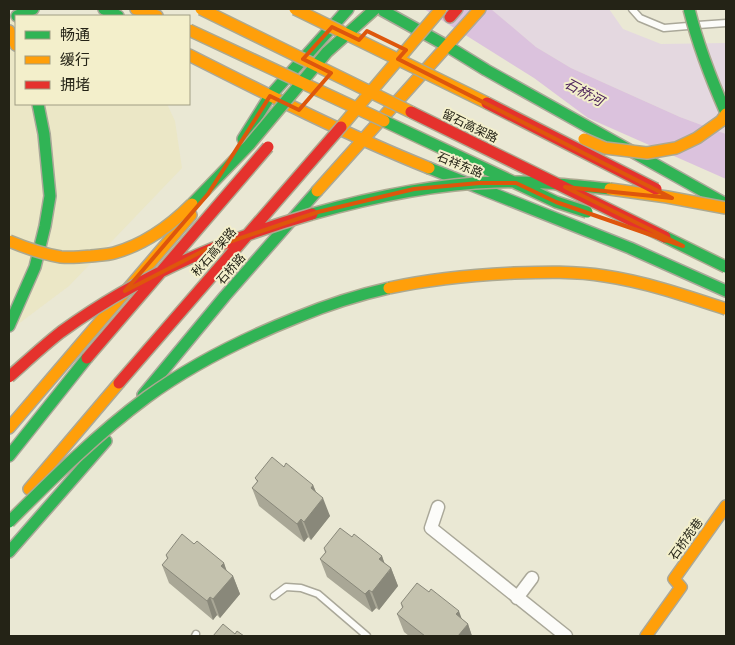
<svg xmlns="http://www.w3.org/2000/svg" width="735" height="645" font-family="'Public Sans','Noto Sans SC',sans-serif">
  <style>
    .built { fill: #ebe7c6 }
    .green { fill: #e4d8e0 }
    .water { fill: #dbc2dd }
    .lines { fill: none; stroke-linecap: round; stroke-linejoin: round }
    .lane-casing { stroke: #aaa899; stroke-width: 9 }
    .street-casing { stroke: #aaa899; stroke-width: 15 }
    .fast-casing { stroke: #aaa899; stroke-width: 14 }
    .slow-casing { stroke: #aaa899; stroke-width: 14 }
    .jam-casing { stroke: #aaa899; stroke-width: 14 }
    .lane { stroke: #fcfcf9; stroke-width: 6 }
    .street { stroke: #fcfcf9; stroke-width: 12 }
    .fast { stroke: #30b455; stroke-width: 11 }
    .slow { stroke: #ff9f0a; stroke-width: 11 }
    .jam { stroke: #e5322d; stroke-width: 11 }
    .fast-bridge-casing { stroke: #aca991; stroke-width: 14; stroke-linecap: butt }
    .slow-bridge-casing { stroke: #aca991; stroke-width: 14; stroke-linecap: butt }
    .jam-bridge-casing { stroke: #aca991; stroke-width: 14; stroke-linecap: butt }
    .fast-bridge { stroke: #30b455; stroke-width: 11 }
    .slow-bridge { stroke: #ff9f0a; stroke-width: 11 }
    .jam-bridge { stroke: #e5322d; stroke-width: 11 }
    .wall { fill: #a9a796 }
    .shaded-wall { fill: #89887a }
    .building { fill: #c4c2ae; stroke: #89887a }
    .marked { fill: none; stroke: #de560c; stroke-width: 4; stroke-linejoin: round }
    .labels { text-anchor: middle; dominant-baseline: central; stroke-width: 4; stroke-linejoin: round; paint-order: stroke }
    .street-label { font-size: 12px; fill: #242316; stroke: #f3efcb }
    .water-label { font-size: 14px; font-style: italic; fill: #4c215a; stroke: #f3efcb }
  </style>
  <rect width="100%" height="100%" fill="#eae8d4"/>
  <path class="built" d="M9 16 16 19V104H167L175 121 182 168 69 286 9 331Z"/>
  <path class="green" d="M493 9H609L623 29 661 44 726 43V134L680 117 571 68 536 47 492 10Z"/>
  <path class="water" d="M424 9H491L536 47 571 68 680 117 726 134V179L588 118 534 78Z"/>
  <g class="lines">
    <defs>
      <path id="lane" d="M632 9 640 18 664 28 688 26
        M698 25 726 23
        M274 596 286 587 301 588 318 594 367 636
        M195 636 196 634"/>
      <path id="street" d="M438 507 431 528 566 636
        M517 598 532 578"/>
      <path id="fast" d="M104 9 118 16
        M380 9 447 46 486 70 726 204
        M17 16 33 9
        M243 139 270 96 348 9
        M429 168 630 248 726 291
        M9 326 35 267 45 226 50 196 44 134 38 104
        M143 395 225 296 317 191
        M9 456 87 358
        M9 552 106 441"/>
      <path id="slow" d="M136 9 157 16
        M9 31 16 45
        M189 55C268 95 347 135 429 168
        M317 191 480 9
        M9 428 191 215
        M29 489 119 383
        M646 636 681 587 674 579 726 506"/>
      <path id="jam" d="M450 17 457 9"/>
    </defs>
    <use href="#lane" class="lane-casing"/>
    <use href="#street" class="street-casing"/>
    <use href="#fast" class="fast-casing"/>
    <use href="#slow" class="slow-casing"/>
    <use href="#jam" class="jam-casing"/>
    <use href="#lane" class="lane"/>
    <use href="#street" class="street"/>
    <use href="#fast" class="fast"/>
    <use href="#slow" class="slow"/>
    <use href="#jam" class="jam"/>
    <defs>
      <path id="fast-bridge" d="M689 9C698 45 711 79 726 113
        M384 121 556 202 587 212
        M192 204 249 145 327 52 375 9
        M312 214C372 197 434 184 496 182 534 181 572 185 610 189
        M665 237 726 267
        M9 522C53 478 97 434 147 397 194 363 245 338 298 317 327 305 358 295 389 288"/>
      <path id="slow-bridge" d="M201 9 411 112
        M295 9 487 103
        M189 30 384 121
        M341 127 441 9
        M584 139 605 148 647 153 676 148 697 138 721 121 726 114
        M610 189 667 197 726 208
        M9 241C26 248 42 254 61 257 71 258 81 257 91 256 99 255 107 255 114 253 143 245 171 225 192 204
        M389 288C430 279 472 275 514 273 544 272 575 271 605 276 646 282 687 296 726 309"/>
      <path id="jam-bridge" d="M487 103 656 189
        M411 112 665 237
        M87 358 268 147
        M9 377C26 362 43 346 61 332 138 276 221 240 312 214
        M119 383 341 127"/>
    </defs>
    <use href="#fast-bridge" class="fast-bridge-casing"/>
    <use href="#slow-bridge" class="slow-bridge-casing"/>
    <use href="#jam-bridge" class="jam-bridge-casing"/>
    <use href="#fast-bridge" class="fast-bridge"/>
    <use href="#slow-bridge" class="slow-bridge"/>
    <use href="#jam-bridge" class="jam-bridge"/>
  </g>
  <path class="wall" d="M284 467 313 485 316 492 330 516 311 540 308 537 304 542 259 506 252 488 257 482 255 478Z
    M352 537 382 556 384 563 391 568 398 586 379 610 376 608 372 612 327 577 320 559 325 553 324 548Z
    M166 555 224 563 226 571 233 576 240 594 220 618 217 615 213 620 169 583 162 565 167 559Z
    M429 592 468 624 472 636H409L404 632 397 614 402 608 401 603Z"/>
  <path class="shaded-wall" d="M313 485 320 502 323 498 330 516 311 540 304 522 311 488Z
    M301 519 308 537 304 542 297 524Z
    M382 556 388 573 391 568 398 586 379 610 372 592 379 559Z
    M224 563 230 580 233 576 240 594 220 618 213 599 221 566Z
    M369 590 376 608 372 612 365 594Z
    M210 597 217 615 213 620 207 601Z
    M459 611 465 628 468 624 472 636H458L456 614Z"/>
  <path class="building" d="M272 457 284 467 286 463 313 485 311 488 323 498 304 522 301 519 297 524 252 488 258 481 255 478Z
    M340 528 352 537 354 534 382 556 379 559 391 568 372 592 369 590 365 594 320 559 326 552 324 548Z
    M182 534 194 544 197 541 224 563 221 566 233 576 213 599 210 597 207 601 162 565 168 558 166 555Z
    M417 583 429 592 431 589 459 611 456 614 468 624 458 636H425L397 614 403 607 401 603Z
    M223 624 235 634 237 631 244 636H213Z"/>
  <path class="marked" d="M332 27 359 40 367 31 406 50 398 59 672 198 565 187 683 246 556 202 516 183H479L414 189 318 212 205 250 125 291 208 194 270 96 299 110 331 73 303 59Z"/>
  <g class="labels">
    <g class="street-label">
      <text transform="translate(470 126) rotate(26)">留石高架路</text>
      <text transform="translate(460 165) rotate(22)">石祥东路</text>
      <text transform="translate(214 252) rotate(-49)">秋石高架路</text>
      <text transform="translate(231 269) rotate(-49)">石桥路</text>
      <text transform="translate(686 539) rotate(-54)">石桥苑巷</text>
    </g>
    <g class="water-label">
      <text transform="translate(584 92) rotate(29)">石桥河</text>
    </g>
  </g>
  <rect width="735" height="645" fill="none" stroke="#242316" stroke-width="20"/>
  <rect x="15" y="15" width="175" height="90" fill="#f3efcb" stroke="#a09d83"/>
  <rect x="25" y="31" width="25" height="8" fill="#30b455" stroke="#a09d83"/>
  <text x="60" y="40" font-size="15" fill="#242316">畅通</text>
  <rect x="25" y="56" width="25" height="8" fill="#ff9f0a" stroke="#a09d83"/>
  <text x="60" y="65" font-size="15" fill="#242316">缓行</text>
  <rect x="25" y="81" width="25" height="8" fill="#e5322d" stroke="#a09d83"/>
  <text x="60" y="90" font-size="15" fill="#242316">拥堵</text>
</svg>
